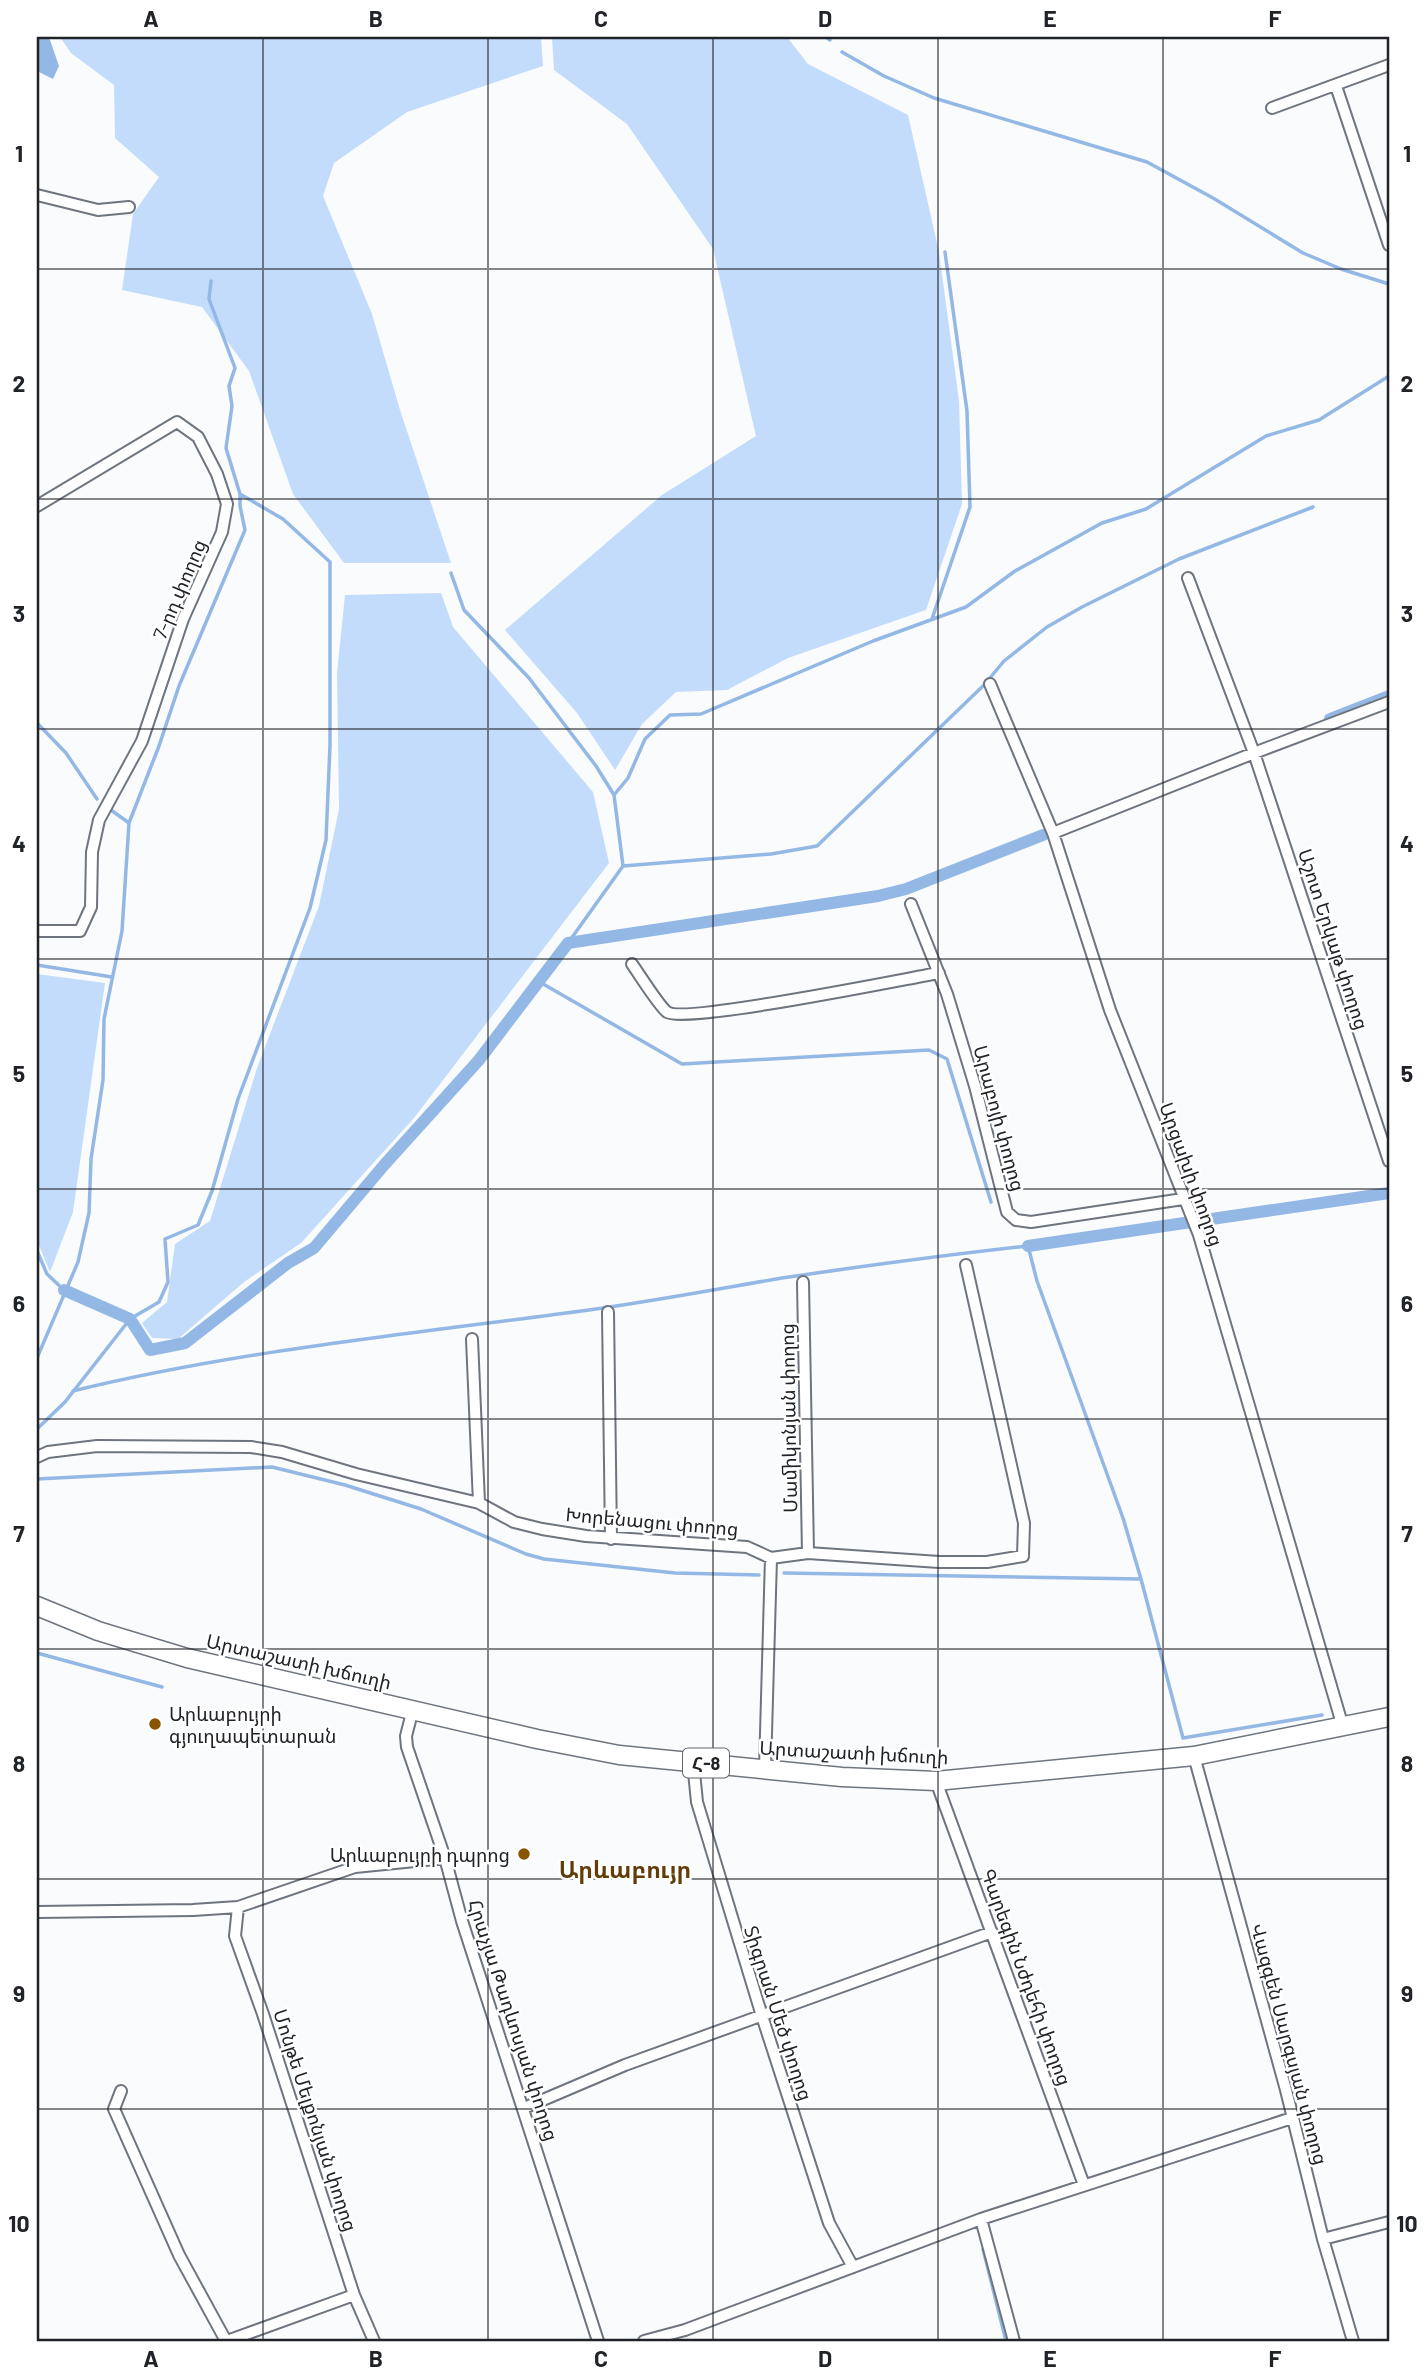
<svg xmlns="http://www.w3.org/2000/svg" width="1426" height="2378" font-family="Barlow,'Noto Sans Armenian',sans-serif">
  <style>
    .green { fill: #c3dcfc }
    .water { fill: #94b8e5 }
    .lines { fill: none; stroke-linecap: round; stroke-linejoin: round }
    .stream { stroke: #94b8e5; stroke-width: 3.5 }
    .canal { stroke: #94b8e5; stroke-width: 12 }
    .street-casing { stroke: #6e757f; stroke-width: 14 }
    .primary-casing { stroke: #6e757f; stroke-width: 21 }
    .street { stroke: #fff; stroke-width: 10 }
    .primary { stroke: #fff; stroke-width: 18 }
    .grid { fill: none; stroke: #202327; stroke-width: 2; stroke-opacity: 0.55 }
    .poi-dot { fill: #850; stroke: #fff; stroke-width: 2.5 }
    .labels { text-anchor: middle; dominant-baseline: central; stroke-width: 5; stroke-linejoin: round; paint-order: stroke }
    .shield { fill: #fff; stroke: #636568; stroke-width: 2 }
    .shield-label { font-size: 18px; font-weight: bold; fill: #202327 }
    .street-label { font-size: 19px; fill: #202327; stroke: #fff }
    .poi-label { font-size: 19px; fill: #202327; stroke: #fff; text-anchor: start }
    .quarter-label { font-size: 23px; font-weight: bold; fill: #613d09; stroke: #fff }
    .neatline { fill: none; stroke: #202327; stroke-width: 2.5 }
    .grid-label { font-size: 23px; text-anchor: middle; font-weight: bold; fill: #202327 }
  </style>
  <rect width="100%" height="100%" fill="#f9fbfd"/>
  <path class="green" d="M60 37H541L543 66 407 112 334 163 323 196 372 314 400 410 451 563H344L293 494 249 371 202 307 122 290 133 214 159 177 115 138 114 85 71 53Z
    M552 37H787L808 64 908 115 939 252 959 401 962 504 926 610 788 658 727 690 676 692 642 724 615 770 577 713 505 630 662 495 756 436 713 249 627 124 554 70Z
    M441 593 453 627 593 792 609 863 414 1118 301 1243 244 1282 178 1339 152 1338 142 1323 167 1302 175 1244 210 1221 257 1068 319 906 339 809 337 673 345 595Z
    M37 974 105 983 73 1212 50 1272 37 1241Z"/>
  <path class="water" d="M37 37H46L50 40 59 66 53 79 39 72 37 74Z"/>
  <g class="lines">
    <path class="stream" d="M826 37 830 40
      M842 52 884 76 934 98 1147 162 1213 198 1303 253 1341 269 1389 284
      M451 573 464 610 529 678 596 766 614 795
      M932 619 970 507 967 411 945 252
      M37 723 66 753 97 799
      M111 810 129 823
      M623 866 614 795 628 778 645 739 670 715 701 714 873 641 966 607 1015 571 1102 523 1146 509 1266 436 1319 420 1389 376
      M568 943 623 866 771 854 817 846 984 685 1004 661 1047 627 1082 607 1179 559 1313 507
      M37 965 112 977
      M538 981 682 1064 929 1050 947 1059 991 1202
      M37 1251 47 1274 64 1290
      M37 1358 78 1262 89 1213 91 1159 103 1080 104 1019 122 931 129 823 159 746 179 686 245 530 240 506V494L226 448 232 406 229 386 235 368 209 299 211 281
      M73 1391C240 1350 419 1333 589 1310 654 1301 718 1289 782 1278 864 1266 946 1255 1028 1246L1037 1281 1123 1518 1141 1579 1183 1738 1322 1715
      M37 1429 65 1402 130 1319 159 1302 168 1282 165 1239 198 1225 212 1191 238 1099 310 908 326 840 330 745V562L283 519 240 494
      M37 1479 272 1467 345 1485 421 1509 526 1554 544 1559 675 1573 759 1575
      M784 1573 1141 1579
      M37 1653 162 1687
      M983 2249 1006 2341"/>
    <path class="canal" d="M1330 719 1389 696
      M1028 1246 1389 1193
      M64 1290 130 1319 150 1350 185 1343 288 1263 314 1248 385 1164 479 1060 568 943 878 896 906 889 1043 835"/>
    <defs>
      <path id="street" d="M1336 86 1389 245
        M1272 108 1389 65
        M37 195 98 210 129 207
        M37 506 177 422 198 437 217 474 227 504 222 532 183 619 142 741 99 820 92 852 91 907 80 931H37
        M1188 578 1254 753 1389 1161
        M990 684 1053 833 1110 1010 1199 1235 1343 1727
        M1053 833 1254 753 1389 702
        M911 904 947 994 975 1086 1007 1212 1016 1220 1031 1222 1183 1199
        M632 964C639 974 659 1006 667 1012 685 1024 904 979 939 973
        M803 1282 808 1553
        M608 1312 611 1539
        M472 1339 479 1503
        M37 1457 48 1452 97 1446 251 1447 282 1452 356 1474 479 1503 514 1522 542 1529 586 1536 747 1547 771 1558 808 1553 939 1562H987L1023 1556 1024 1523 966 1265
        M413 1709 406 1736 407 1747 445 1858 462 1921 598 2341
        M1194 1756 1286 2090 1323 2239 1353 2341
        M693 1762 697 1802 762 2016 829 2223 853 2267
        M765 1768 771 1558
        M936 1781 1084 2185
        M238 1907 235 1936 263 2014 354 2295 374 2341
        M37 1912 193 1910 238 1907 355 1867 445 1858
        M121 2091 114 2109 179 2255 226 2341
        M524 2108 625 2065 992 1932
        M981 2219 1014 2341
        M1323 2239 1389 2222
        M227 2341 354 2295
        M644 2341 685 2330 981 2219 1292 2118"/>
      <path id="primary" d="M37 1606 98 1631 187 1658 537 1739 619 1755 842 1777 936 1781 1194 1756 1389 1717"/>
    </defs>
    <use href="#street" class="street-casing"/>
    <use href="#primary" class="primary-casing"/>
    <use href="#street" class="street"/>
    <use href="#primary" class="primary"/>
  </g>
  <path class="grid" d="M263 37V2341M488 37V2341M713 37V2341M938 37V2341M1163 37V2341M37 269H1389M37 499H1389M37 729H1389M37 959H1389M37 1189H1389M37 1419H1389M37 1649H1389M37 1879H1389M37 2109H1389"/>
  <g class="poi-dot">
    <circle cx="155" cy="1724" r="7"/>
    <circle cx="524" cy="1854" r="7"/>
  </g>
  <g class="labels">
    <rect class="shield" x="683" y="1748.5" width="46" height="29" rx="5"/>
    <g class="shield-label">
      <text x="706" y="1763">Հ-8</text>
    </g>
    <g class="street-label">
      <text transform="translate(179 589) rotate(-67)">7-րդ փողոց</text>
      <text transform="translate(1334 939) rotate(72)">Աշոտ Երկաթ փողոց</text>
      <text transform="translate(1000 1118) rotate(75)">Արաբոյի փողոց</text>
      <text transform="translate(1192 1174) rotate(70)">Արցախի փողոց</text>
      <text transform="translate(788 1418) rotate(-91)">Մամիկոնյան փողոց</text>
      <text transform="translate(652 1521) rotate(5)">Խորենացու փողոց</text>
      <text transform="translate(299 1661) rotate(13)">Արտաշատի խճուղի</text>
      <text transform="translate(854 1752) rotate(3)">Արտաշատի խճուղի</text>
      <text transform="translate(1027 1977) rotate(70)">Գարեգին Նժդեհի փողոց</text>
      <text transform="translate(779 2013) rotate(72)">Տիգրան Մեծ փողոց</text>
      <text transform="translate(514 2020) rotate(72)">Հրաչյա Թադևոսյան փողոց</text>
      <text transform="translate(1290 2044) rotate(75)">Վազգեն Սարգսյան փողոց</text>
      <text transform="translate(316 2120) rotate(72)">Մոնթե Մելքոնյան փողոց</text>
    </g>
    <g class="poi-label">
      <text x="169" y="1713">Արևաբույրի<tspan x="169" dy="22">գյուղապետարան</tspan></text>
      <text x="510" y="1854" text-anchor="end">Արևաբույրի դպրոց</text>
    </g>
    <g class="quarter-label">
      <text x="625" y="1869">Արևաբույր</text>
    </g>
  </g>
  <rect width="1426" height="2378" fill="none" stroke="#ffffff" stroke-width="77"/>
  <rect x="38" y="38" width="1350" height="2302" class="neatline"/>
  <g class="grid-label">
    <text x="151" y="27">A</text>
    <text x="376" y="27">B</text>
    <text x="601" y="27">C</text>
    <text x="825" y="27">D</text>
    <text x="1050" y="27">E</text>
    <text x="1275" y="27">F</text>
    <text x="19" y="162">1</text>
    <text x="1407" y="162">1</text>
    <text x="19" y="392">2</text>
    <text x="1407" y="392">2</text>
    <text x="19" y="622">3</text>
    <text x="1407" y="622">3</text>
    <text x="19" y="852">4</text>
    <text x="1407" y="852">4</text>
    <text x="19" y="1082">5</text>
    <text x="1407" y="1082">5</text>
    <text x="19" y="1312">6</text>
    <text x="1407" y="1312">6</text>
    <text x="19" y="1542">7</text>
    <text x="1407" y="1542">7</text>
    <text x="19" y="1772">8</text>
    <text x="1407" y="1772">8</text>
    <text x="19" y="2002">9</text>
    <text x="1407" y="2002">9</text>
    <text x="19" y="2232">10</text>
    <text x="1407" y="2232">10</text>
    <text x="151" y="2367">A</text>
    <text x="376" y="2367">B</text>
    <text x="601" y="2367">C</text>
    <text x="825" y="2367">D</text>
    <text x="1050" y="2367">E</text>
    <text x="1275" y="2367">F</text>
  </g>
</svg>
